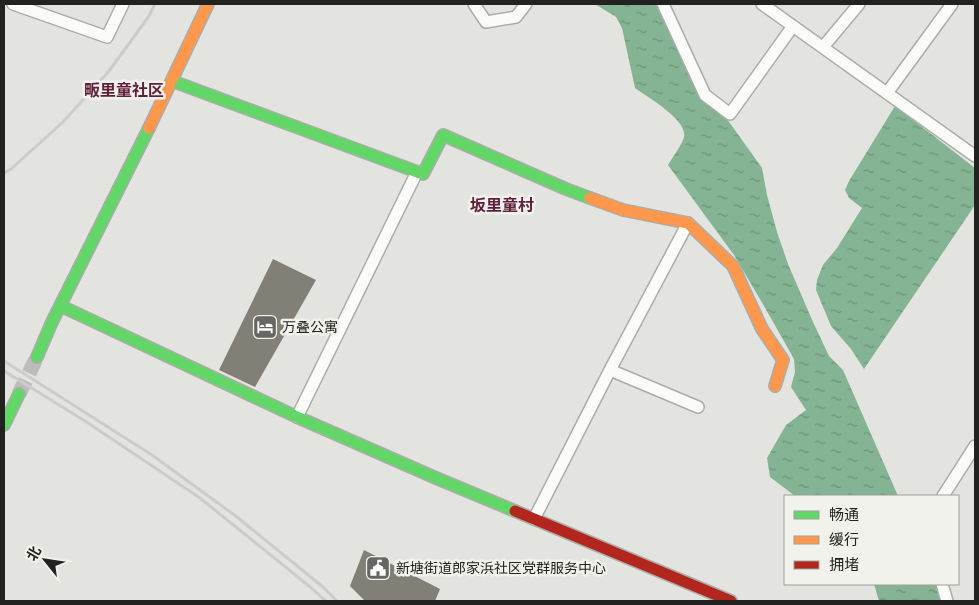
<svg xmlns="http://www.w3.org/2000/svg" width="979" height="605" font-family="Quicksand,'Noto Sans SC',sans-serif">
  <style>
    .water { fill: url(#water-ripples) }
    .building { fill: #827f76 }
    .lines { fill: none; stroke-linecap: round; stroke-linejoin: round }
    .secondary-tunnel { stroke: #bcbcba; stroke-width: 15; stroke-dasharray: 15 8; stroke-linecap: butt }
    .street-casing { stroke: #acacaa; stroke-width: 14 }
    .fast-casing { stroke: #acacaa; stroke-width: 14 }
    .slow-casing { stroke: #acacaa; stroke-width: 14 }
    .jam-casing { stroke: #acacaa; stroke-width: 14 }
    .street { stroke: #fbfbfa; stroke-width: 11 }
    .fast { stroke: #63d668; stroke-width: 11 }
    .slow { stroke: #ff974d; stroke-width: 11 }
    .jam { stroke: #b3261e; stroke-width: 11 }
    .rail { stroke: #cccccb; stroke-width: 3 }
    .labels { text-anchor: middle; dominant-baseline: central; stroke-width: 5; stroke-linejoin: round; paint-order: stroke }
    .poi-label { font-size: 14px; fill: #222220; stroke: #f1f2ec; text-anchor: start }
    .quarter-label { font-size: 16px; font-weight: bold; fill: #601e3b; stroke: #f1f2ec }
  </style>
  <defs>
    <pattern id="water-ripples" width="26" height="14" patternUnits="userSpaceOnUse" patternTransform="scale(1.25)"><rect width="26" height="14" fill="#85b494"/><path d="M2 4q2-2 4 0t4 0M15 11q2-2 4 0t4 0" fill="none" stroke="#6c9278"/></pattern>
  </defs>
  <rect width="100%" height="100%" fill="#e3e3e0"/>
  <path class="water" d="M595 4H658L722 112 762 168 767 195 777 232 788 264 813 322 829 356 843 370 898 496H795L770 477 767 458 786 425 806 410 791 387 795 372 794 359 764 306 734 255 668 165C672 158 683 143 684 137 688 120 647 97 635 88L622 28 616 17Z
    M895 106 975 168V205L864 369 851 349 831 326 816 290 817 280 823 265 837 248 862 208 849 198 845 190 849 181Z
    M874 584H936L943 601H879Z"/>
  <path class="building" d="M273 259 316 280 255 387 219 370Z
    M364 550 440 589 435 601H365L350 586Z"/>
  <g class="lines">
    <path class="secondary-tunnel" d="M19 394 37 357"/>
    <defs>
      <path id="street" d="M13 4 107 37 123 4
        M474 4 486 22 516 17 526 4
        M663 4 705 95 730 114 793 26
        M762 4 975 156
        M823 47 859 4
        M887 93 952 4
        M610 370 698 407
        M297 417 417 172
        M943 496 975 446
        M534 519 610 370 688 223
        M942 584 947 601"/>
      <path id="fast" d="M172 81 423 174 443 135 566 189 590 198
        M61 306 297 417 436 478 515 511
        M37 357 52 322 149 128
        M4 425 19 394"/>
      <path id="slow" d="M149 128 208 4
        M590 198 623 210 688 223 733 266 762 329 783 360 775 386"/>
      <path id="jam" d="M515 511 731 601"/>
    </defs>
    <use href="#street" class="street-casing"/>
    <use href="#fast" class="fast-casing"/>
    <use href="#slow" class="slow-casing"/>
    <use href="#jam" class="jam-casing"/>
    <use href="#street" class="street"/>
    <use href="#fast" class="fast"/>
    <use href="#slow" class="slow"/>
    <use href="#jam" class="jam"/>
    <path class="rail" d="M4 173 11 169 63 122 109 71 149 16 155 4
      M4 361 152 455 237 517 323 587 337 601
      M4 371 85 421 200 498 309 586 326 601"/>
  </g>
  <defs>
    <symbol id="hotel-square" viewBox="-11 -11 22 22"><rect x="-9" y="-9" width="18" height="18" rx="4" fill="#666663" stroke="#f1f2ec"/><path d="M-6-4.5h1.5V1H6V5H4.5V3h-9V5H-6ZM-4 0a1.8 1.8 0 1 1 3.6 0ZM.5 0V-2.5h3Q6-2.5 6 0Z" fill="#fff"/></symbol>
    <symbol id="civic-square" viewBox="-11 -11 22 22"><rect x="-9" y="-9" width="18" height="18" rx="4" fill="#666663" stroke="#f1f2ec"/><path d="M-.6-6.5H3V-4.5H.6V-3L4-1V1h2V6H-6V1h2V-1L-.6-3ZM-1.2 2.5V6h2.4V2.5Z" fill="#fff"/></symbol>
  </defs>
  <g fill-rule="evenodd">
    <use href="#hotel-square" x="251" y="313" width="28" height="28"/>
    <use href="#civic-square" x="364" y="554" width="28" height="28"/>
  </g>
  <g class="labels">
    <g class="poi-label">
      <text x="282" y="327">万叠公寓</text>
      <text x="396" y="568">新塘街道郎家浜社区党群服务中心</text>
    </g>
    <g class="quarter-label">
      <text x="124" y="90">畈里童社区</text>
      <text x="502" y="205">坂里童村</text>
    </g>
  </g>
  <rect width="979" height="605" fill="none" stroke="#222220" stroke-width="10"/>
  <rect x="784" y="495" width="175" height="90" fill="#f1f2ec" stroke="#9e9f9a"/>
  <rect x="794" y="511" width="25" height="8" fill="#63d668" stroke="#9e9f9a"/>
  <text x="829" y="520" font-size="15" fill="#222220">畅通</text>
  <rect x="794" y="536" width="25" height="8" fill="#ff974d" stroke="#9e9f9a"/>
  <text x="829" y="545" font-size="15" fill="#222220">缓行</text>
  <rect x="794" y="561" width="25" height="8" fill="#b3261e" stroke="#9e9f9a"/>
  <text x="829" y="570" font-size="15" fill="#222220">拥堵</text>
  <g transform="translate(45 560) rotate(300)" stroke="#f1f2ec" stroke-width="4" paint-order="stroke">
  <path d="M0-4L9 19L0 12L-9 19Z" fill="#222220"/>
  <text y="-8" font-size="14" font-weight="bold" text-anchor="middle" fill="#222220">北</text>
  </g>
</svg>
